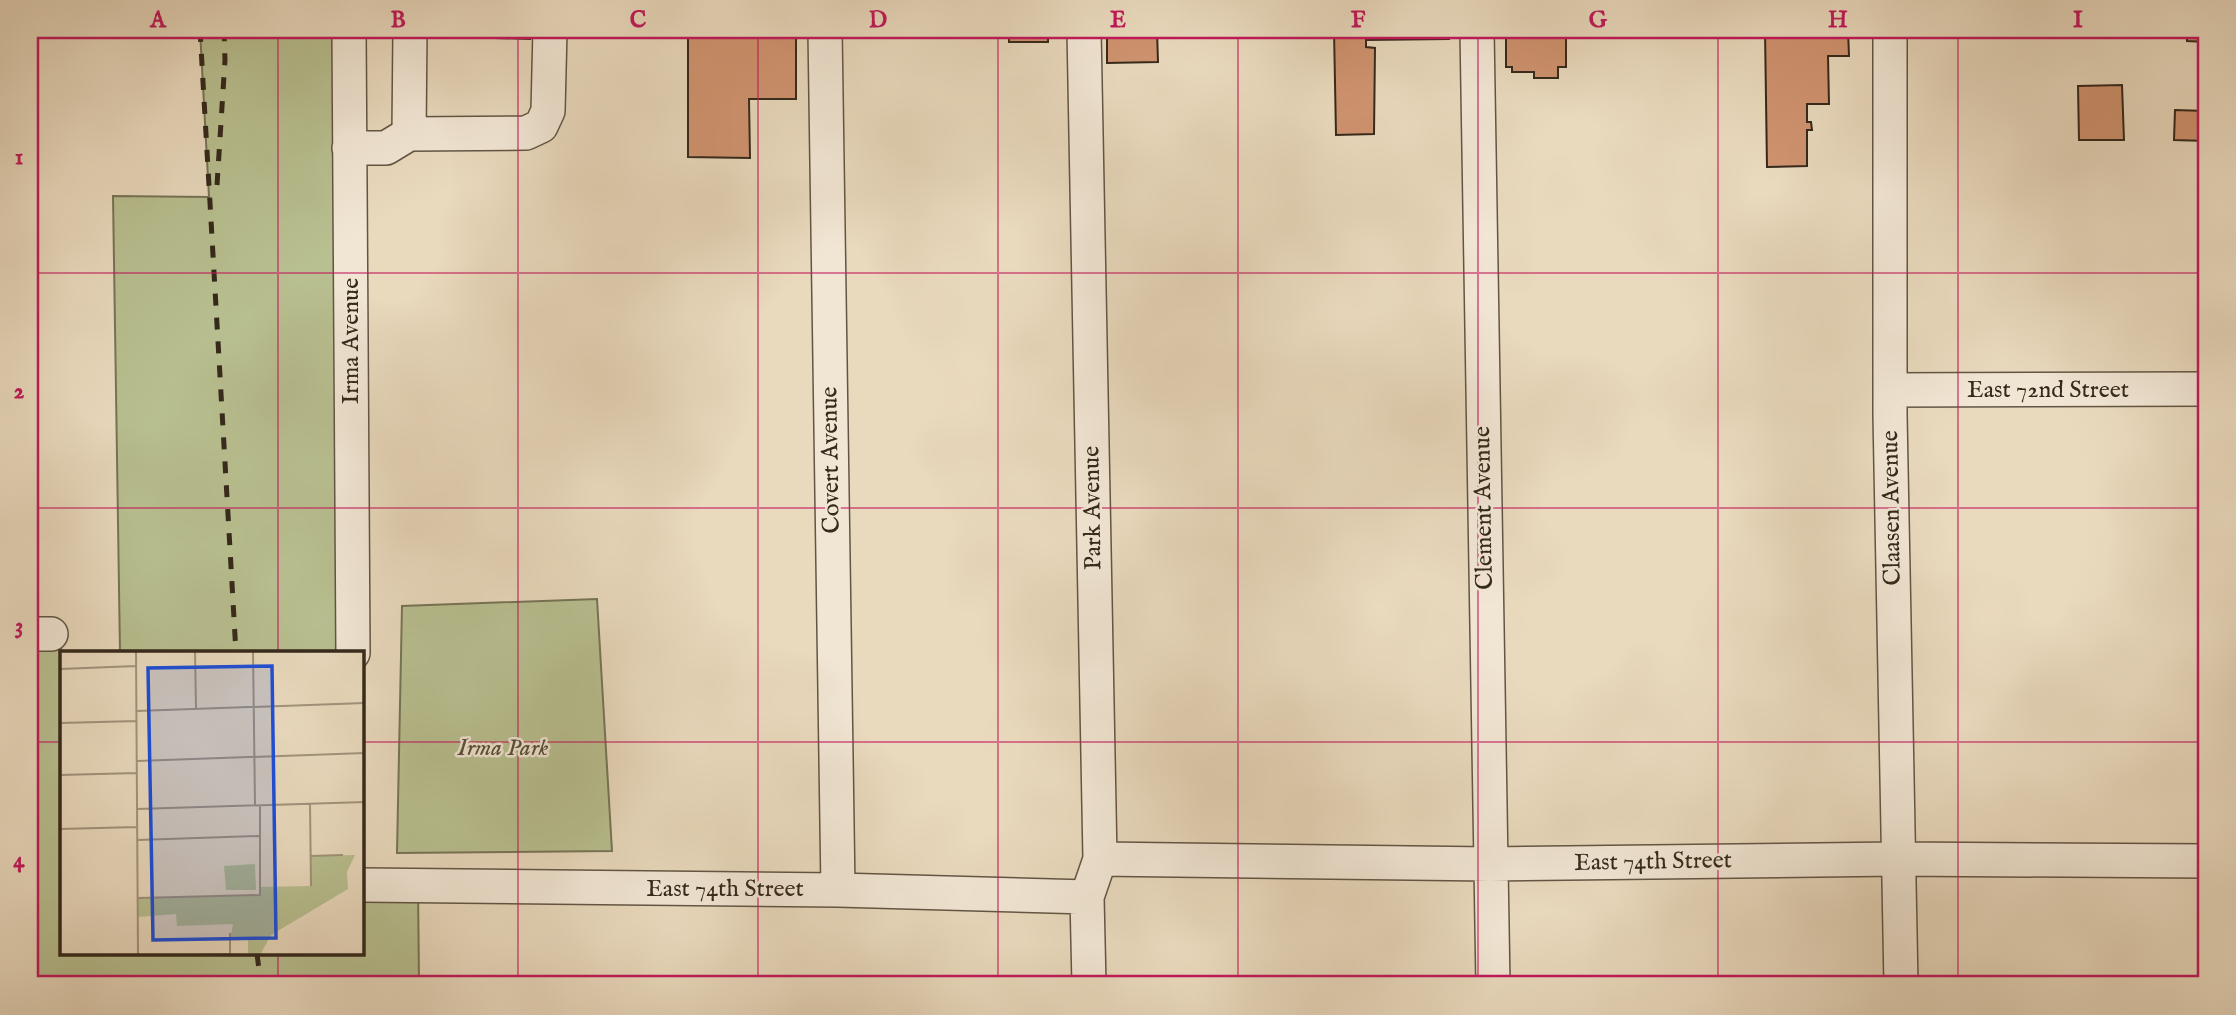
<svg xmlns="http://www.w3.org/2000/svg" width="2236" height="1015" font-family="'IM FELL English',serif">
  <style>
    .green { fill: #b8bf90; stroke: #767456; stroke-width: 2 }
    .building { fill: #cf936f; stroke: #35291b; stroke-width: 2 }
    .lines { fill: none; stroke-linecap: round; stroke-linejoin: round }
    .minor-casing { stroke: #625544; stroke-width: 36 }
    .minor { stroke: #f1e6d4; stroke-width: 33 }
    .rail { stroke: #35291b; stroke-width: 5; stroke-dasharray: 12 12; stroke-linecap: butt }
    .grid { fill: none; stroke: #c2185b; stroke-width: 2; stroke-opacity: 0.55 }
    .labels { text-anchor: middle; dominant-baseline: central; stroke-width: 5; stroke-linejoin: round; paint-order: stroke }
    .street-label { font-size: 24px; fill: #35291b; stroke: #f1e6d4 }
    .park-label { font-size: 24px; font-style: italic; fill: #564e38; stroke: #f1e6d4 }
    .inset-road { fill: none; stroke: #a1937c; stroke-width: 2 }
    .view { fill: #1d4ed8; fill-opacity: 0.15; stroke: #1d4ed8; stroke-width: 3.5 }
    .inset-edge { fill: none; stroke: #35291b; stroke-width: 3.5 }
    .neatline { fill: none; stroke: #c2185b; stroke-width: 2.5 }
    .grid-label { font-size: 23px; text-anchor: middle; font-weight: bold; fill: #c2185b }
  </style>
  <rect width="100%" height="100%" fill="#e9d9bd"/>
  <filter id="stains"><feTurbulence type="fractalNoise" baseFrequency=".00286" numOctaves="4"/><feColorMatrix values="0 0 0 0 .2 0 0 0 0 .09 0 0 0 0 .02 0 0 0 .5 -.17"/></filter>
  <radialGradient id="worn" r=".72"><stop offset=".6" stop-color="#630" stop-opacity="0"/><stop offset="1" stop-color="#630" stop-opacity=".3"/></radialGradient>
  <path class="green" d="M200 30H348L353 653H120L113 196 209 197Z
    M597 599 612 851 397 853 402 606Z
    M30 634H51L64 653H61V954H362V885L418 886 419 985H30Z"/>
  <path class="building" d="M428 30H530V39L428 36Z
    M688 30H775L774 37H796V99H749L750 158 688 157Z
    M1009 30H1048V42H1009Z
    M1107 30H1157L1158 62 1107 63Z
    M1334 30H1449V39L1366 40V47L1375 48 1374 134 1336 135Z
    M1506 30H1566V67H1558V78H1534V72H1512V67H1506Z
    M1765 30H1848L1849 56H1828L1829 104H1807V122H1811L1812 130H1807V166L1767 167Z
    M2184 30H2206V42L2187 41V34H2184Z
    M2122 85 2124 140H2079L2078 86Z
    M2175 110 2206 111V141L2174 140Z"/>
  <g class="lines">
    <defs>
      <path id="minor" d="M349 30 353 653
        M410 30 409 134 526 133 541 126 548 111 550 30
        M825 30 838 890
        M1084 30 1100 859 1087 897 1089 985
        M1477 30 1493 985
        M1890 30V415L1901 985
        M349 148H386L409 134
        M1890 390 2206 389
        M30 634H51
        M1100 859 1490 864 1897 859 2206 861
        M362 885 838 890 1087 897"/>
    </defs>
    <use href="#minor" class="minor-casing"/>
    <use href="#minor" class="minor"/>
    <path class="rail" d="M200 30 236 653
      M217 185 225 60 224 30
      M257 954 261 985"/>
  </g>
  <path class="grid" d="M278 30V653M518 30V985M758 30V985M998 30V985M1238 30V985M1478 30V985M1718 30V985M1958 30V985M30 273H2206M30 508H2206M30 742H61M362 742H2206M278 954V985"/>
  <g class="labels">
    <g class="street-label">
      <text transform="translate(351 341) rotate(-90)">Irma Avenue</text>
      <text x="2048" y="390">East 72nd Street</text>
      <text transform="translate(831 460) rotate(-91)">Covert Avenue</text>
      <text transform="translate(1093 508) rotate(-91)">Park Avenue</text>
      <text transform="translate(1484 508) rotate(-91)">Clement Avenue</text>
      <text transform="translate(1892 508) rotate(-91)">Claasen Avenue</text>
      <text transform="translate(1653 862) rotate(-1)">East 74th Street</text>
      <text x="725" y="889">East 74th Street</text>
    </g>
    <g class="park-label">
      <text x="503" y="748">Irma Park</text>
    </g>
  </g>
  <g transform="translate(60 651)">
    <rect width="304" height="304" fill="#e9d9bd"/>
    <path d="M295 204 287 221 288 238 211 284 200 304H188V288H170L173 273 117 275 116 263 78 266V247L199 244 200 236 251 235V205ZM195 213 196 239H166L164 215Z" fill="#b8bf90"/>
    <path class="inset-road" d="M76 0 78 304M135 0 136 58M193 0 195 154M0 18 76 15M76 60 305 52M0 72 77 70M77 110 305 102M0 124 77 122M250 153 251 235M77 158 305 151M0 178 77 176M78 189 199 185M251 205 283 204M78 247 200 244V155M170 282V304M135 304 170 303"/>
    <path class="view" d="M212 15 216 287 93 289 88 17Z"/>
    <rect width="304" height="304" class="inset-edge"/>
  </g>
  <rect width="2236" height="1015" fill="none" stroke="#e9d9bd" stroke-width="77"/>
  <rect x="38" y="38" width="2160" height="938" class="neatline"/>
  <g class="grid-label">
    <text x="158" y="27">A</text>
    <text x="398" y="27">B</text>
    <text x="638" y="27">C</text>
    <text x="878" y="27">D</text>
    <text x="1118" y="27">E</text>
    <text x="1358" y="27">F</text>
    <text x="1598" y="27">G</text>
    <text x="1838" y="27">H</text>
    <text x="2078" y="27">I</text>
    <text x="19" y="164">1</text>
    <text x="19" y="398">2</text>
    <text x="19" y="633">3</text>
    <text x="19" y="867">4</text>
  </g>
  <rect width="100%" height="100%" filter="url(#stains)"/>
  <rect width="100%" height="100%" fill="url(#worn)"/>
</svg>
